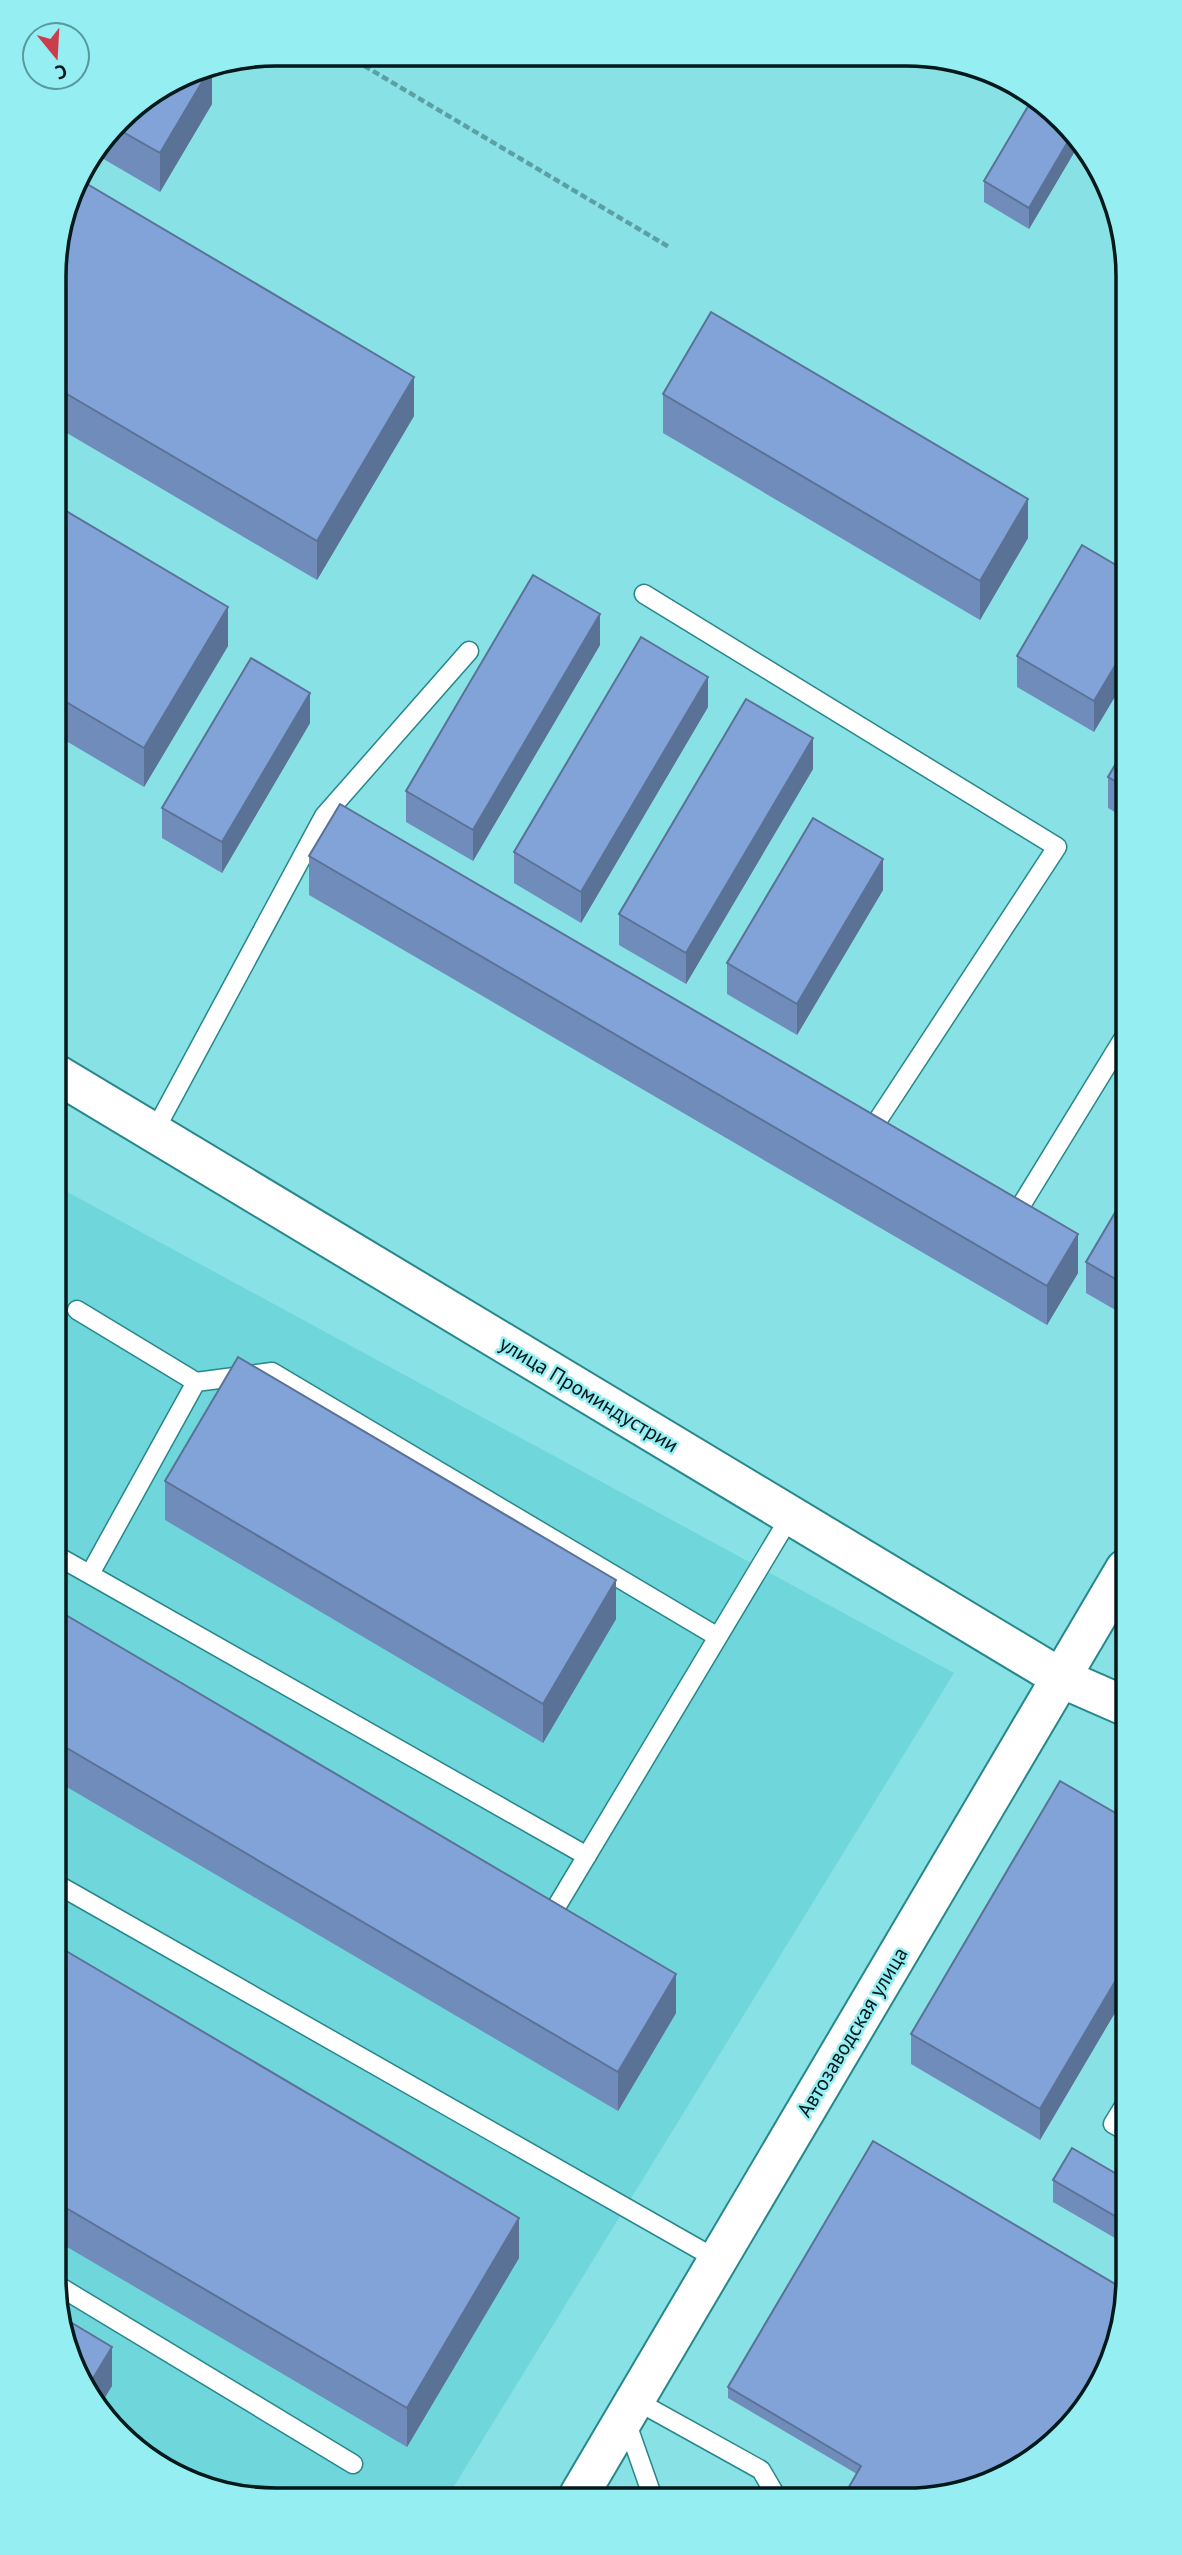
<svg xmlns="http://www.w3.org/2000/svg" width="1182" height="2555" font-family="'PT Sans',sans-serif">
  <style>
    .built { fill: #6fd6db }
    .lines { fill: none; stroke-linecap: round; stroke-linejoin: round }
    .service-casing { stroke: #27878b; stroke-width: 21 }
    .secondary-casing { stroke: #27878b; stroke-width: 42 }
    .path { stroke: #5ca0a3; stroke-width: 4.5; stroke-dasharray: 7 3.5; stroke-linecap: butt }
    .service { stroke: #fff; stroke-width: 18 }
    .secondary { stroke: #fff; stroke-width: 38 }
    .wall { fill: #708cba }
    .shaded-wall { fill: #5b7297 }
    .building { fill: #82a3d8; stroke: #5b7297; stroke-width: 2 }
    .labels { text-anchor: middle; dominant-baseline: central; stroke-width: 5; stroke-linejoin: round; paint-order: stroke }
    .street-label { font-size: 21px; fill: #00191b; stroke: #95eef2 }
    .rim { fill: none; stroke: #00191b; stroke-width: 3.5 }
  </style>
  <rect width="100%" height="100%" fill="#88e1e5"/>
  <path class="built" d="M58 1187 954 1673 448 2496 233 2497 130 2445 91 2402 62 2337Z"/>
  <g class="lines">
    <defs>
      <path id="service" d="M644 594 1057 847 872 1129
        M324 816 469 651
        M154 1132 324 816 349 830
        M1008 1207 1017 1212 1123 1039
        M77 1310 196 1382 90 1574
        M196 1382 272 1372 718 1637
        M59 1557 587 1856
        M60 1886 718 2260
        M555 1909 791 1515
        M1127 2101 1113 2124 1127 2132
        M62 2288 353 2464
        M635 2400 761 2470 775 2494
        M626 2421 652 2495"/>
      <path id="secondary" d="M58 1075 1061 1678 1125 1706
        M579 2495 1125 1569"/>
    </defs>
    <use href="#service" class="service-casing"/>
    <use href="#secondary" class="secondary-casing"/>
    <path class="path" d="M346 55 669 247"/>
    <use href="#service" class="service"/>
    <use href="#secondary" class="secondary"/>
  </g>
  <path class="wall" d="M212 67V104L160 192 95 154 130 110Z
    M1075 135V151L1029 229 984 202V181Z
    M55 261 414 416 317 580 55 426Z
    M663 394 1028 538 980 620 663 433Z
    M56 505 228 646 144 787 56 735Z
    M1121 568 1094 732 1017 687V656Z
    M600 645 473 861 406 822V791Z
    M708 707 581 923 514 883V852Z
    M310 723 222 873 162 838V808Z
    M1122 753V816L1108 808V777Z
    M813 769 686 984 619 945V914Z
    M309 856 1078 1273 1047 1325 309 895Z
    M883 890 797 1035 727 994V963Z
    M1123 1199 1124 1315 1086 1293V1262Z
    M165 1481 616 1619 543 1743 165 1520Z
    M59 1611 676 2013 618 2111 60 1783Z
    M1126 1819V1994L1040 2140 911 2064V2034Z
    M61 1948 519 2258 407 2447 62 2244Z
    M1053 2180H1127V2245L1053 2202Z
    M1127 2294 1112 2358 1076 2419 1029 2464 857 2474 728 2398V2387Z"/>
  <path class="shaded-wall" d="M211 67H212V104L160 192V153Z
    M1073 133 1075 135V151L1029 229V208Z
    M414 377V416L317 580V541Z
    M1028 499V538L980 620V581Z
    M228 607V646L144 787V748Z
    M600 614V645L473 861V830Z
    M1122 654V685L1094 732V701Z
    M708 677V707L581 923V892Z
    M310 693V723L222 873V842Z
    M813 738V769L686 984V953Z
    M883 859V890L797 1035V1004Z
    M1078 1234V1273L1047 1325V1286Z
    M616 1580V1619L543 1743V1704Z
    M1126 1963V1994L1040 2140V2109Z
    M676 1974V2013L618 2111V2072Z
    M519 2218V2258L407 2447V2408Z
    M1116 2340 1112 2358 1076 2419 1062 2433Z
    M112 2347V2386L98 2409 91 2402 86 2390Z"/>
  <path class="building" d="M211 67 160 153 116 128 130 110 192 71Z
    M1030 103 1066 125 1073 133 1029 208 984 181Z
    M77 178 414 377 317 541 55 387V261Z
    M711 312 1028 499 980 581 663 394Z
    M56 505 228 607 144 748 56 696Z
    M1082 545 1121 568 1122 654 1094 701 1017 656Z
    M533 575 600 614 473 830 406 791Z
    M641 637 708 677 581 892 514 852Z
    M251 658 310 693 222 842 162 808Z
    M746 699 813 738 686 953 619 914Z
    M1122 753V785L1108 777Z
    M340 804 1078 1234 1047 1286 309 856Z
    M813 818 883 859 797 1004 727 963Z
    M1123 1199 1124 1284 1086 1262Z
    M238 1357 616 1580 543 1704 165 1481Z
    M59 1611 676 1974 618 2072 60 1744Z
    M1060 1781 1126 1819V1963L1040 2109 911 2034Z
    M61 1948 519 2218 407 2408 61 2205Z
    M873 2141 1127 2291 1116 2340 1062 2433 1029 2464 964 2493 845 2494 861 2466 728 2387Z
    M1072 2148 1127 2180V2223L1053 2180Z
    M62 2317 112 2347 86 2390 62 2337Z"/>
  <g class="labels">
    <g class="street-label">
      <text transform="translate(589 1394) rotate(31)">улица Проминдустрии</text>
      <text transform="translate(852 2032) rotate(-59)">Автозаводская улица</text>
    </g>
  </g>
  <path d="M0 0H1182V2555H0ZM276 66H906A210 210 0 0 1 1116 276V2278A210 210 0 0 1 906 2488H276A210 210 0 0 1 66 2278V276A210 210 0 0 1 276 66Z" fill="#95eef2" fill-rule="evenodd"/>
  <path class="rim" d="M276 66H906A210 210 0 0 1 1116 276V2278A210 210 0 0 1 906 2488H276A210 210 0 0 1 66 2278V276A210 210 0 0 1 276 66Z"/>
  <g transform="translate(56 56) rotate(162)"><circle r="33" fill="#95eef2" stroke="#59999c" stroke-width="2"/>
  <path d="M0-5L12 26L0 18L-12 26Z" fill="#cc3c4a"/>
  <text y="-10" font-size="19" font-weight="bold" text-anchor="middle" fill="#00191b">С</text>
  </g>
</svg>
